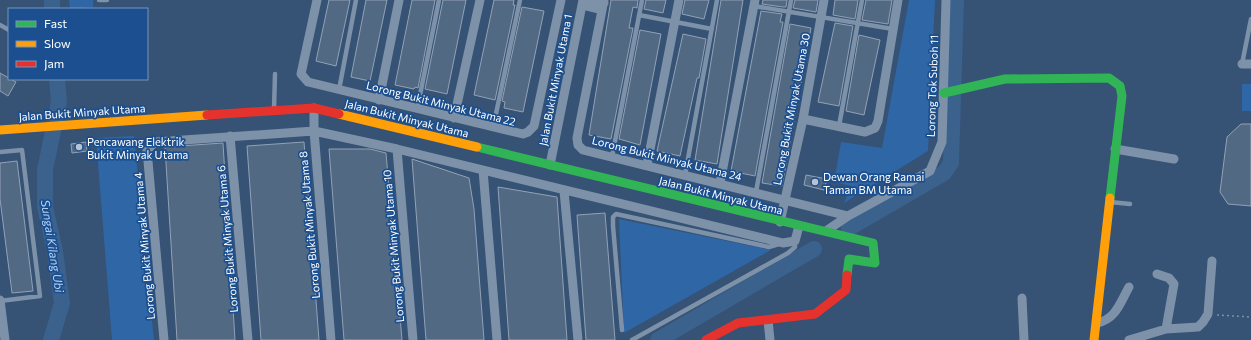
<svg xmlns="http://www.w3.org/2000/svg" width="1251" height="340" font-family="Commissioner,sans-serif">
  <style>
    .green { fill: #2f66a5 }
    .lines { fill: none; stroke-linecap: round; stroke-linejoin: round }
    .river { stroke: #3b618d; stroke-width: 16 }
    .building { fill: #526984; stroke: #92a2b6 }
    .path { stroke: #7d92a8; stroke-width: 1.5; stroke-dasharray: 2 3; stroke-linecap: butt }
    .lane { stroke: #7d92a8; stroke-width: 4.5 }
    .street { stroke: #7d92a8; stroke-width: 9 }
    .fast { stroke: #30b455; stroke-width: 9 }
    .slow { stroke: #ff9f0a; stroke-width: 9 }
    .jam { stroke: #e5322d; stroke-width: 9 }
    .poi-dot { fill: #b9c2ce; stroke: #1b4f8f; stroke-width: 1.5 }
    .labels { text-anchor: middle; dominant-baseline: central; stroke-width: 3.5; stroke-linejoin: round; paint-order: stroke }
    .street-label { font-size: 11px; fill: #fff; stroke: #1b4f8f }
    .poi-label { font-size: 11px; fill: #fff; stroke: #1b4f8f; text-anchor: start }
    .water-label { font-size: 12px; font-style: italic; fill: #b5d3f5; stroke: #1b4f8f }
  </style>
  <rect width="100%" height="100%" fill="#365274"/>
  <path class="green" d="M69 0H93V7L70 9Z
    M909 0H935L928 151 844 203 851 186 834 182 841 142 882 148Z
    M1242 84H1251V111H1242Z
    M134 136 154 340H112L96 138Z
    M619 219 771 250 624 333Z"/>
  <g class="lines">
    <path class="river" d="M52 0V9
      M849 228 944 173 951 163 956 0
      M51 340 62 303 55 251 45 207V170L59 102 57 79
      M658 340 814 249"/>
  </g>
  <path class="building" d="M329 0H350L336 66 316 61Z
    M366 0H387L370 81 351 77Z
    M412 0H435L418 88 415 87 414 89 395 85Z
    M443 0H466L447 94 425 89Z
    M494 0H514L513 5H515L495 100 474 95Z
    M611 0H638L637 8 633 7 629 28H633L611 139 589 135Z
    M646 0H666L663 13 644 9Z
    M685 0H709L704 19 682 14Z
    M721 0H743L717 164 695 160Z
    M763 0H787L786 7H783L762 4Z
    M795 0H818L816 12 793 8Z
    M835 0H858L855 19 833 15Z
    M866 0H892L888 24 862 20Z
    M522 7 544 11 523 112 504 108 505 102 502 101Z
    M761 11 782 14 780 22H783L755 176 731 171Z
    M835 23 853 26 839 106 818 102Z
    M790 24 811 28 782 186 762 183Z
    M640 30 661 34 640 145 619 139Z
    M683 34 706 39 699 78H697L680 156 657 151Z
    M859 35 880 40 864 115 846 111Z
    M0 73 16 82 8 96 0 91Z
    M1241 124H1251V206L1228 204 1220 192 1227 137Z
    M86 142 87 151 72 153 71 144Z
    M304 142 319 340H261L247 146Z
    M223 143 235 340H177L165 147Z
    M329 149H370L386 153 402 340H344Z
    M412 159 469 178 474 209 484 340H426Z
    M17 161 33 291 12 293 0 199V163Z
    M806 175 827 179 824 190 804 185Z
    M498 187 557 197 567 340H509Z
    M605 213 615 340H586L577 215Z"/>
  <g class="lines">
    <path class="path" d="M1217 315 1251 317"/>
    <path class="lane" d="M99 0H107
      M754 6 893 29
      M639 15 712 29
      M0 25 9 30
      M1242 64 1251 19
      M339 90 356 0
      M274 109 275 74
      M417 110 439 0
      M839 126 862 0
      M493 128 520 0
      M0 152 22 150 40 296 0 301
      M612 157 642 0
      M685 175 717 0
      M756 192 791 0
      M1110 202 1130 204
      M622 330 613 226V217L616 214 769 247 779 244
      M632 340 788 253 795 247V241"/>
    <path class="street" d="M317 0 301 74 308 82 523 134 528 132 534 126 561 0
      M591 0 604 3
      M604 0 577 138 578 145 583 150 848 216
      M582 5 602 10
      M1242 64H1251
      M379 100 399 0
      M314 108V131L331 340
      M454 118 480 0
      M803 119 865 132 875 128 878 121 898 0
      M230 136 248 340
      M397 149 413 340
      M1115 149 1174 159
      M550 165 583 0
      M647 165 679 0
      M483 170 497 340
      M720 183 755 0
      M564 191 578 340
      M780 222 803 119 824 0
      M826 231 848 216 930 171 942 142 946 0
      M1157 274 1169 278 1174 284 1166 329
      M1022 298 1024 340
      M0 300 5 340
      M768 320 770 340
      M1097 323C1116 319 1120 303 1129 287
      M164 340 147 150 155 142 314 131 397 149 783 243 795 241 799 226
      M1129 340 1166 329 1198 327 1203 322 1208 314 1212 261"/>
    <path class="fast" d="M944 93 1005 79 1109 78 1120 86 1122 96 1110 198
      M477 147 873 243 875 263 849 259 847 275"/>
    <path class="slow" d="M339 114 477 147
      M0 130 207 115
      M1094 340 1110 198"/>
    <path class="jam" d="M207 115 314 108 339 114
      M706 340 738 323 815 314 846 290 847 275"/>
  </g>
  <g class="poi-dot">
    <circle cx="79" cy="147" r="4"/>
    <circle cx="815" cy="182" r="4"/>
  </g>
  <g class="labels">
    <g class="street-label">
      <text transform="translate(555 80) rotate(-79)">Jalan Bukit Minyak Utama 1</text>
      <text transform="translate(932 86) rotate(-88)">Lorong Tok Suboh 11</text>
      <text transform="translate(441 103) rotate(14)">Lorong Bukit Minyak Utama 22</text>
      <text transform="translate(791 109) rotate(-79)">Lorong Bukit Minyak Utama 30</text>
      <text transform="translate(82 112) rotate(-4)">Jalan Bukit Minyak Utama</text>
      <text transform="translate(407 118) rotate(14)">Jalan Bukit Minyak Utama</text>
      <text transform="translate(667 158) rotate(14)">Lorong Bukit Minyak Utama 24</text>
      <text transform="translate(721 195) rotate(14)">Jalan Bukit Minyak Utama</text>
      <text transform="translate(309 225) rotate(-95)">Lorong Bukit Minyak Utama 8</text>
      <text transform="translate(227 239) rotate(-95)">Lorong Bukit Minyak Utama 6</text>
      <text transform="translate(144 246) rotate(-95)">Lorong Bukit Minyak Utama 4</text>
      <text transform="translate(393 246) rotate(-95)">Lorong Bukit Minyak Utama 10</text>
    </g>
    <g class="poi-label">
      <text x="87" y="141">Pencawang Elektrik<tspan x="87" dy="13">Bukit Minyak Utama</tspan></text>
      <text x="823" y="176">Dewan Orang Ramai<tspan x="823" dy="13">Taman BM Utama</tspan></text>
    </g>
    <g class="water-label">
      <text transform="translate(53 246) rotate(81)">Sungai Kilang Ubi</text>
    </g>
  </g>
  <rect x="8" y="8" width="140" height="72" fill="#1b4f8f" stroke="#7695bc"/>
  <rect x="16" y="21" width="20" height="6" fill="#30b455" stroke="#7695bc"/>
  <text x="44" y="28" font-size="12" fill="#ffffff">Fast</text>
  <rect x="16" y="41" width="20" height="6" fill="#ff9f0a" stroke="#7695bc"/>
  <text x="44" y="48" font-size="12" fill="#ffffff">Slow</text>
  <rect x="16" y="61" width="20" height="6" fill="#e5322d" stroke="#7695bc"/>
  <text x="44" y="68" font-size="12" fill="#ffffff">Jam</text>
</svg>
